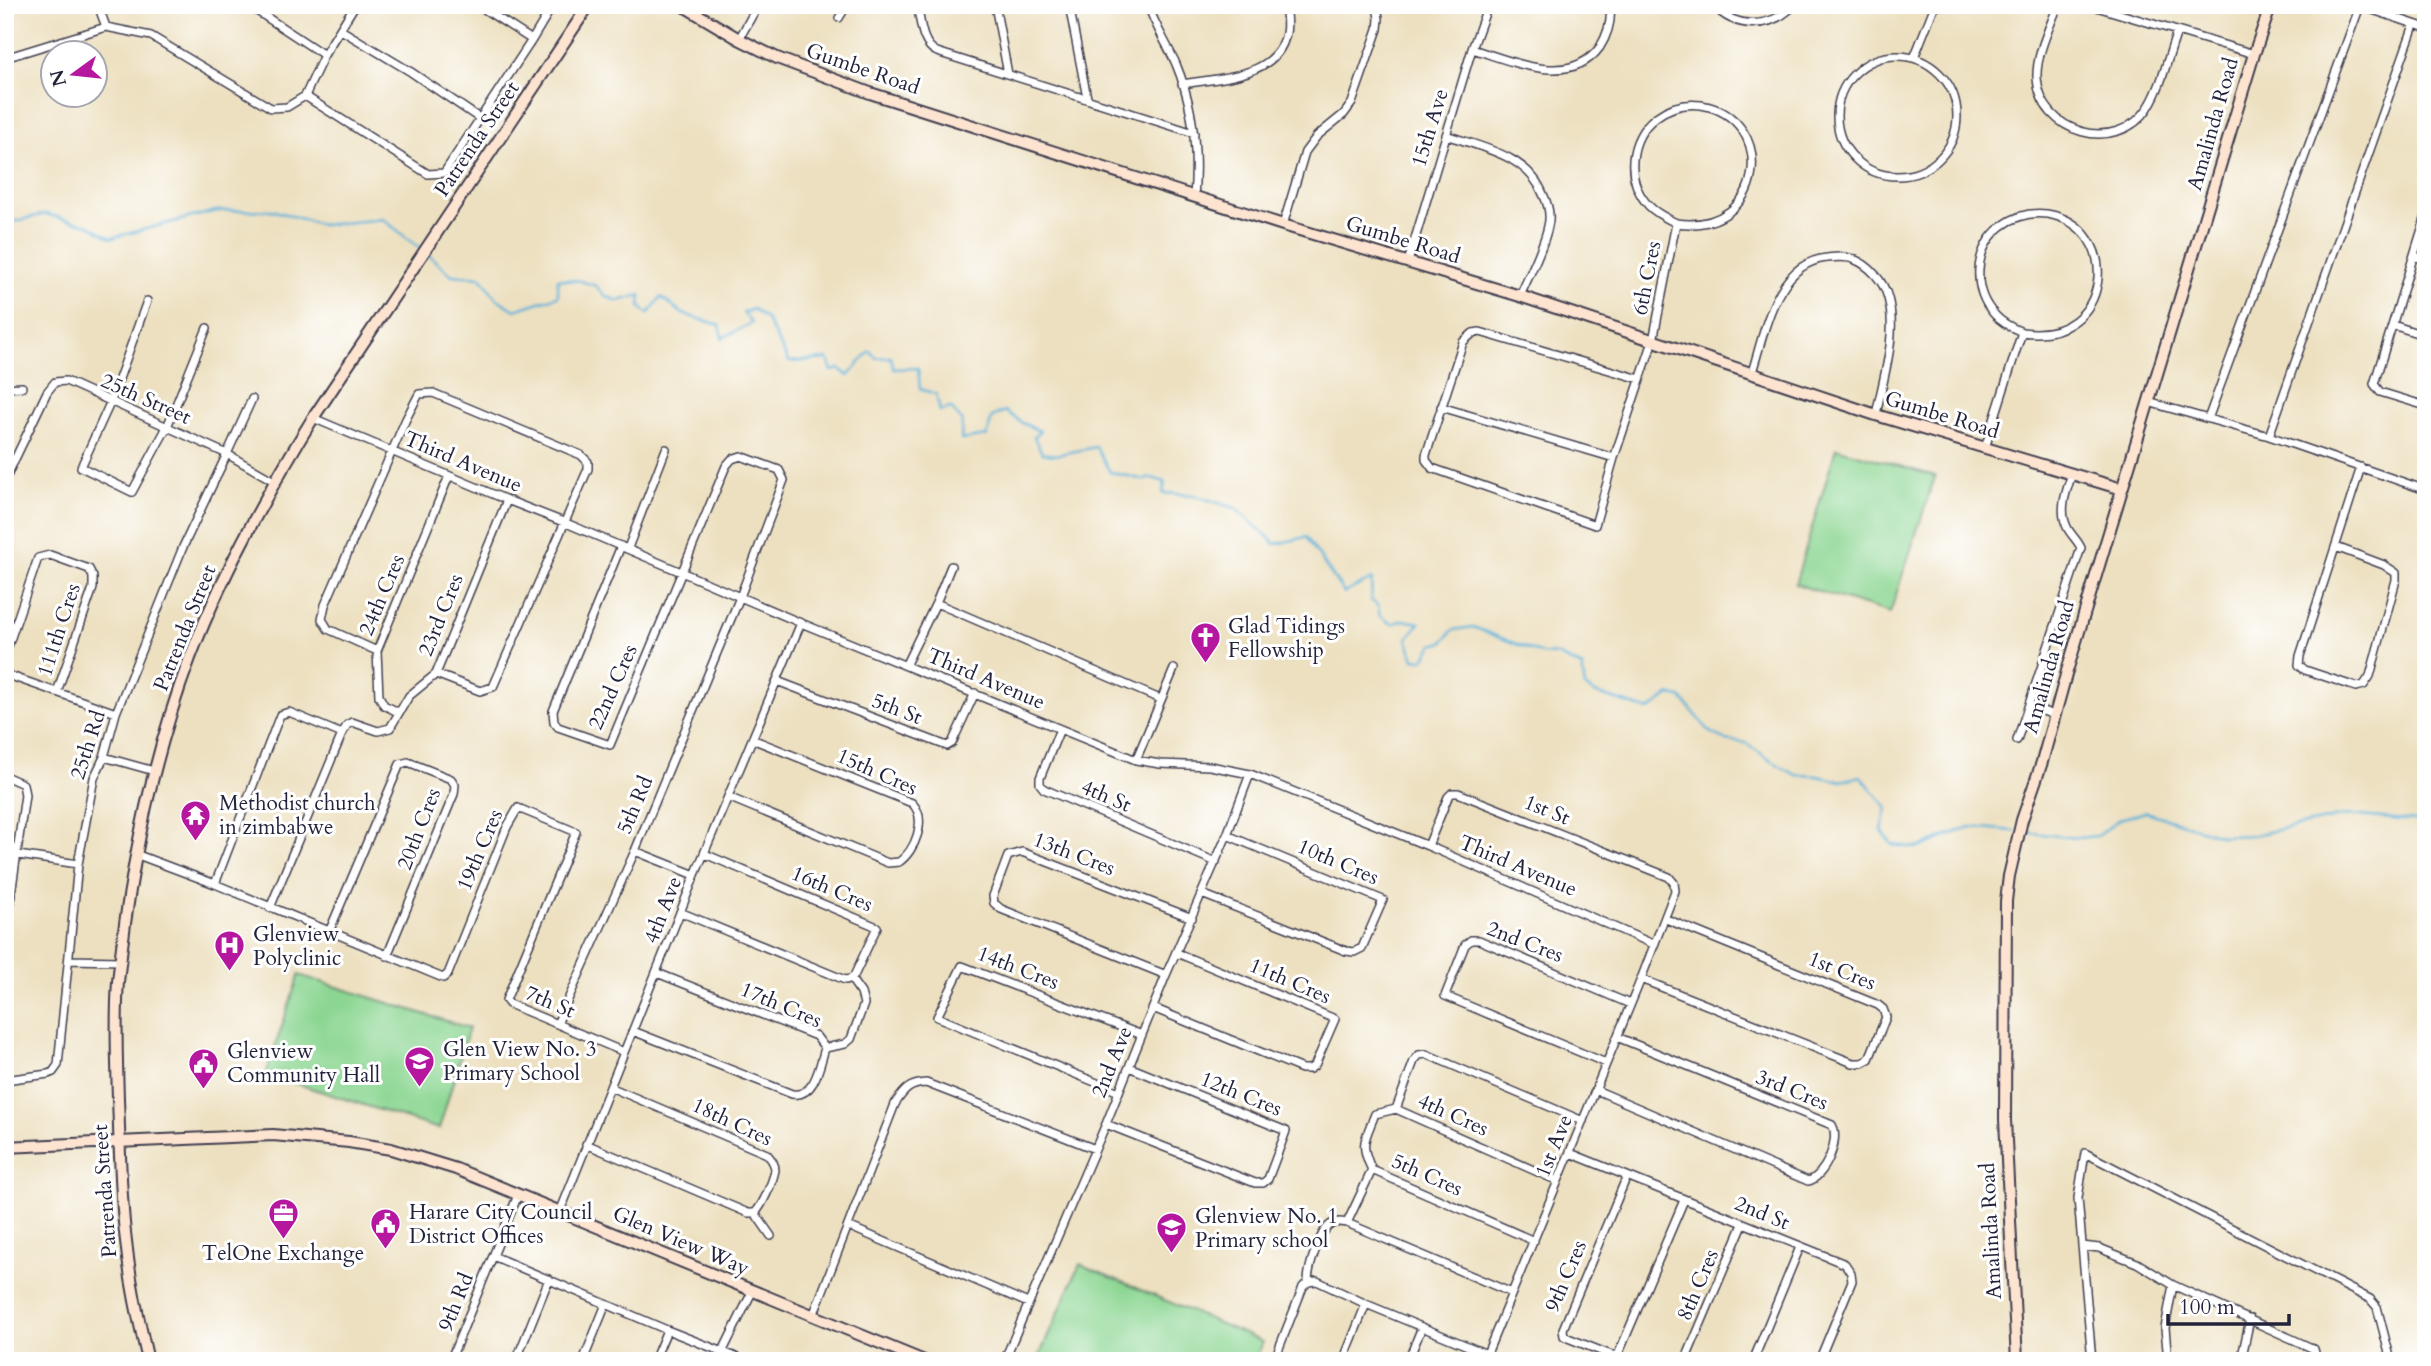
<svg xmlns="http://www.w3.org/2000/svg" width="2431" height="1366" font-family="Cardo,serif">
  <style>
    .green { fill: #8bd692; stroke: #567c66; stroke-width: 2 }
    .lines { fill: none; stroke-linecap: round; stroke-linejoin: round }
    .stream { stroke: #5bb0d8; stroke-width: 2.5 }
    .street-casing { stroke: #403e4f; stroke-width: 10 }
    .secondary-casing { stroke: #403e4f; stroke-width: 14 }
    .street { stroke: #fff; stroke-width: 7 }
    .secondary { stroke: #fde4d1; stroke-width: 10 }
    .labels { text-anchor: middle; dominant-baseline: central; stroke-width: 6; stroke-linejoin: round; paint-order: stroke }
    .street-label { font-size: 21px; fill: #22223b; stroke: #fff }
    .poi-label { font-size: 21px; fill: #22223b; stroke: #fff; text-anchor: start }
  </style>
  <rect width="100%" height="100%" fill="#fff"/>
  <filter id="ink" filterUnits="userSpaceOnUse"><feTurbulence type="fractalNoise" baseFrequency=".0143" numOctaves="2"/><feDisplacementMap in="SourceGraphic" scale="14" xChannelSelector="R" yChannelSelector="G"/><feConvolveMatrix kernelMatrix="1 2 1 2 8 2 1 2 1" color-interpolation-filters="sRGB"/></filter>
  <filter id="wash" filterUnits="userSpaceOnUse"><feTurbulence type="fractalNoise" baseFrequency=".00686" numOctaves="4" result="noise"/><feDisplacementMap in="SourceGraphic" scale="28" xChannelSelector="R" yChannelSelector="G"/><feGaussianBlur stdDeviation="1.57" result="paint"/><feColorMatrix in="noise" values="0 0 0 0 0 0 0 0 0 0 0 0 0 0 0 0 0 1.4 0 .05"/><feComposite in="paint" operator="in"/></filter>
  <g filter="url(#wash)">
    <rect width="100%" height="100%" fill="#ede0c0"/>
    <path class="green" d="M1836 448 1935 476 1890 613 1795 584Z
      M299 975 469 1028 439 1129 266 1074Z
      M1080 1264 1263 1342 1255 1361H1037Z"/>
    <g class="lines">
      <path class="stream" d="M5 224 45 214 89 225 111 238 216 211 272 210 322 225 383 219 422 250
        M427 254 452 275 481 277 496 298 515 310 558 296V279L581 281 596 286 605 296 618 301 641 295 640 307 648 314 661 297 683 314 720 325 722 338 752 323 743 313 753 309 766 319 789 362 828 359 832 371 840 369 848 376 870 351 876 358 891 357 894 369 918 368 920 389 936 394 940 411 951 408 962 421 961 440 987 436 992 417 1005 411 1022 423 1040 431 1034 437 1042 453 1055 455 1096 447 1110 472 1144 480 1152 478 1165 482 1163 493 1193 495 1235 508 1276 544 1306 537 1344 593 1372 579 1371 600 1378 606 1380 616 1392 624 1403 620 1420 623 1407 638 1414 659 1423 660 1433 645 1443 642 1453 630 1473 627 1542 654 1557 655 1582 667 1585 687 1594 693 1649 710 1670 695 1681 697 1710 732 1725 740 1746 743 1770 760 1796 775 1817 776 1841 781 1861 776 1887 808 1882 831 1892 845 1918 848 1970 827 2015 831
        M2022 832 2078 838 2097 836 2119 819 2146 812 2222 836 2254 835 2349 815 2426 822"/>
    </g>
  </g>
  <g filter="url(#ink)">
    <g class="lines">
      <defs>
        <path id="street" d="M98 5 106 27
          M248 5 324 55
          M478 5 532 40
          M917 5C921 21 921 45 937 52L1194 133
          M995 5 1008 74
          M1069 5 1087 98
          M1148 5C1155 26 1167 44 1176 64 1193 105 1198 152 1194 197
          M1713 5C1736 30 1771 29 1794 5
          M2058 5C2050 27 2036 54 2037 78 2040 134 2117 155 2148 108 2162 86 2168 56 2177 32
          M2090 5 2254 54
          M2358 5 2426 28
          M839 18 847 5
          M341 30 411 72 479 118
          M739 39 758 5
          M1472 49C1510 60 1570 89 1600 47 1608 34 1612 20 1610 5
          M1837 116a60 60 0 1 1 120 0a60 60 0 1 1-120 0Z
          M5 58 106 27 151 36 271 108 287 107 305 96 324 55 355 5
          M1914 58 1935 5
          M1182 84C1217 78 1278 78 1286 33 1288 25 1286 14 1285 5
          M305 96 428 174 444 173 532 40 553 5
          M1446 135C1483 148 1527 155 1543 194 1548 204 1551 215 1548 226 1544 247 1529 275 1520 296
          M2426 216 2374 384 2380 392 2426 406
          M1283 225 1305 152 1317 136 1344 114 1352 103 1378 29 1379 19 1377 5
          M2414 256 2426 259
          M1408 262 1472 49 1488 5
          M147 301 111 401 81 467 132 492 167 427 207 328
          M2393 325 2426 336
          M1752 372C1765 332 1775 263 1827 258 1836 257 1845 256 1853 259 1870 265 1884 282 1888 298 1898 336 1883 378 1876 415
          M1640 379 1480 332 1473 333 1463 342 1426 455V460L1432 468 1595 525 1614 458 1653 341 1676 223C1766 236 1779 118 1701 105 1685 103 1669 107 1656 117 1628 138 1625 181 1649 206 1657 214 1666 218 1676 223
          M5 388 22 387
          M2148 402 2269 436 2426 490
          M1441 407 1614 458
          M313 418 507 500 566 523 801 623 1136 760 1160 764 1210 766 1250 774 1428 846 1653 944
          M2208 419 2360 6
          M2269 436 2414 25
          M1985 448 2022 332C2113 345 2124 226 2047 214 2031 212 2015 216 2002 226 1974 247 1971 290 1995 315 2002 323 2012 328 2022 332
          M5 456 14 462
          M449 476 377 651 328 629 322 619 325 605 406 419 419 394 433 393 581 455 588 462V469L493 687 480 691 436 674 507 500
          M5 480 47 392 55 382 66 381 227 454 252 399
          M2336 547 2384 565 2396 573V580L2370 676 2364 685 2356 687 2305 670 2299 665 2300 656 2361 467
          M628 548 666 449
          M936 603 1160 699
          M377 651 379 696 384 705 398 712
          M5 655 38 558 50 555 89 569 93 577V588L57 692
          M906 664 936 603 951 566
          M5 674 116 713
          M777 681 947 746 952 743 975 693
          M2029 706 2054 715
          M1060 729 1040 778V784L1044 789 1216 862
          M342 734 347 725 352 722 378 731 390 728 409 696 436 674
          M2017 740 2081 548C2078 541 2072 536 2068 529 2058 511 2066 492 2072 474
          M104 757 154 771
          M1136 760 1174 669
          M5 776 23 784 25 795 9 909H5
          M728 797 888 863 899 862C915 851 928 819 912 803L752 739
          M1428 846 1448 797 1452 793H1458L1669 877 1674 883 1675 891 1641 979 1484 1361
          M635 851 695 875
          M18 855 78 864
          M138 855 215 884 443 978 448 974 507 827 518 808 576 832 506 1000 509 1004 624 1052
          M215 884 280 715 289 712 342 734 270 908
          M1202 894 1346 951 1354 952 1362 948 1383 900 1227 835
          M680 912 845 980 851 979 854 976 877 927 705 854
          M329 932 400 764 408 762 451 779 455 785 454 794 387 956
          M69 960 122 961
          M1166 975 1001 909 994 903 993 896 1008 856 1022 852 1192 918
          M1641 979 1853 1063H1862L1869 1059 1886 1017 1883 1009 1878 1005 1666 919
          M1153 1008 1302 1069H1310L1315 1065 1335 1019 1177 953
          M557 1024 635 851 740 597 784 480 779 470 741 456 732 459 726 466 610 745 558 727 554 722 553 711 621 546
          M633 1031 792 1094C815 1098 820 1064 825 1048L816 1036 657 973
          M825 1048 845 1044 851 1039 864 1004 861 993 851 979
          M1606 1063 1445 996 1465 945 1471 940H1479L1630 1004
          M5 1080 48 1074 53 1072 58 1065 78 864 94 778 104 757 116 713 183 547 227 454 274 481
          M610 1087 767 1154C771 1159 775 1163 775 1170 773 1181 763 1205 755 1213
          M1596 1090 1808 1181C1824 1178 1841 1140 1832 1125L1617 1037
          M1119 1092 937 1017 962 966 1142 1035
          M1106 1124 1255 1183H1263L1268 1179 1286 1131 1129 1067
          M586 1144 748 1213H755
          M1570 1153 1845 1264 1851 1273 1852 1281 1819 1361
          M1372 1170C1359 1143 1365 1140 1375 1114L1396 1109
          M1627 1176 1563 1329 1564 1336 1568 1338 1611 1355H1618L1684 1200
          M1558 1181 1396 1109 1414 1061 1419 1055 1426 1054 1583 1121
          M560 1212 695 875 801 623
          M755 1213 771 1236
          M848 1226 1028 1303
          M2082 1246 2099 1248 2137 1263 2173 1285 2314 1349 2317 1361
          M493 1256 667 1330 746 1361
          M1308 1282C1308 1268 1319 1233 1330 1225 1335 1221 1341 1222 1347 1223
          M1512 1293 1347 1223 1372 1170 1534 1241
          M813 1316 895 1104C904 1090 909 1084 926 1083L1095 1149
          M450 1361 518 1195
          M516 1361 549 1279
          M583 1361 606 1304
          M654 1361 667 1330
          M718 1361 752 1292
          M1004 1361 1106 1124 1166 975 1227 835 1250 774
          M1274 1361 1303 1287 1308 1282 1317 1281 1366 1304 1487 1354
          M1343 1361 1366 1304
          M1408 1361 1422 1327
          M1685 1361 1743 1224
          M1753 1361 1800 1247
          M2092 1361 2078 1198 2085 1153 2370 1299 2377 1307 2391 1361
          M2168 1361 2165 1328 2173 1285
          M2241 1361 2250 1319"/>
        <path id="secondary" d="M682 5 739 39 777 58 870 93 1283 225 1520 296 1876 415 2122 489
          M5 1147 273 1135 349 1142 391 1149 456 1169 924 1361
          M148 1361C139 1321 130 1282 126 1241 120 1194 120 1146 118 1099 117 1060 115 1021 118 982 129 874 152 759 190 658 222 574 266 494 313 418L589 5
          M2017 1361 2005 1120 2006 901 2009 876 2022 820 2042 762 2067 671 2254 54 2271 5"/>
      </defs>
      <use href="#street" class="street-casing"/>
      <use href="#secondary" class="secondary-casing"/>
      <use href="#street" class="street"/>
      <use href="#secondary" class="secondary"/>
    </g>
  </g>
  <defs>
    <symbol id="church-pin" viewBox="-11 -11 22 30"><path d="M0 17L-7.5 6A9.5 9.5 0 1 1 7.5 6Z" fill="#b5179e" stroke="#fff"/><path d="M-1.2-6h2.4v3.5h3.3v2.4h-3.3V6h-2.4V-.1h-3.3v-2.4h3.3Z" fill="#fff"/></symbol>
    <symbol id="temple-pin" viewBox="-11 -11 22 30"><path d="M0 17L-7.5 6A9.5 9.5 0 1 1 7.5 6Z" fill="#b5179e" stroke="#fff"/><path d="M0-6L5-2H3V0L6.5 2.5H4V6H1.5V3h-3V6H-4V2.5H-6.5L-3 0V-2H-5Z" fill="#fff"/></symbol>
    <symbol id="hospital-pin" viewBox="-11 -11 22 30"><path d="M0 17L-7.5 6A9.5 9.5 0 1 1 7.5 6Z" fill="#b5179e" stroke="#fff"/><path d="M-5-5h3v3.5h4V-5h3V5h-3V1.5h-4V5h-3Z" fill="#fff"/></symbol>
    <symbol id="school-pin" viewBox="-11 -11 22 30"><path d="M0 17L-7.5 6A9.5 9.5 0 1 1 7.5 6Z" fill="#b5179e" stroke="#fff"/><path d="M0-5L7-2L0 1L-7-2ZM-4 1L0 2.5L4 1V4Q0 6-4 4Z" fill="#fff"/></symbol>
    <symbol id="civic-pin" viewBox="-11 -11 22 30"><path d="M0 17L-7.5 6A9.5 9.5 0 1 1 7.5 6Z" fill="#b5179e" stroke="#fff"/><path d="M-.6-6.5H3V-4.5H.6V-3L4-1V1h2V6H-6V1h2V-1L-.6-3ZM-1.2 2.5V6h2.4V2.5Z" fill="#fff"/></symbol>
    <symbol id="office-pin" viewBox="-11 -11 22 30"><path d="M0 17L-7.5 6A9.5 9.5 0 1 1 7.5 6Z" fill="#b5179e" stroke="#fff"/><path d="M-6-3h4V-5.5h4V-3h4V5H-6ZM-1-4.5V-3h2v-1.5ZM-6 0V1H6V0Z" fill="#fff"/></symbol>
  </defs>
  <g fill-rule="evenodd">
    <use href="#church-pin" x="1188" y="620" width="35" height="47"/>
    <use href="#temple-pin" x="178" y="798" width="35" height="47"/>
    <use href="#hospital-pin" x="212" y="928" width="35" height="47"/>
    <use href="#school-pin" x="402" y="1044" width="35" height="47"/>
    <use href="#civic-pin" x="186" y="1046" width="35" height="47"/>
    <use href="#office-pin" x="266" y="1196" width="35" height="47"/>
    <use href="#civic-pin" x="368" y="1206" width="35" height="47"/>
    <use href="#school-pin" x="1154" y="1210" width="35" height="47"/>
  </g>
  <g class="labels">
    <g class="street-label">
      <text transform="translate(863 69) rotate(19)">Gumbe Road</text>
      <text transform="translate(2213 124) rotate(-74)">Amalinda Road</text>
      <text transform="translate(1430 128) rotate(-73)">15th Ave</text>
      <text transform="translate(477 139) rotate(-56)">Patrenda Street</text>
      <text transform="translate(1403 240) rotate(17)">Gumbe Road</text>
      <text transform="translate(1647 278) rotate(-79)">6th Cres</text>
      <text transform="translate(146 399) rotate(24)">25th Street</text>
      <text transform="translate(1942 415) rotate(17)">Gumbe Road</text>
      <text transform="translate(463 462) rotate(23)">Third Avenue</text>
      <text transform="translate(382 595) rotate(-67)">24th Cres</text>
      <text transform="translate(441 615) rotate(-68)">23rd Cres</text>
      <text transform="translate(185 628) rotate(-68)">Patrenda Street</text>
      <text transform="translate(59 630) rotate(-72)">111th Cres</text>
      <text transform="translate(2049 667) rotate(-74)">Amalinda Road</text>
      <text transform="translate(986 679) rotate(23)">Third Avenue</text>
      <text transform="translate(613 687) rotate(-66)">22nd Cres</text>
      <text transform="translate(897 709) rotate(21)">5th St</text>
      <text transform="translate(88 745) rotate(-72)">25th Rd</text>
      <text transform="translate(877 772) rotate(24)">15th Cres</text>
      <text transform="translate(1106 796) rotate(23)">4th St</text>
      <text transform="translate(635 805) rotate(-67)">5th Rd</text>
      <text transform="translate(1547 810) rotate(22)">1st St</text>
      <text transform="translate(419 829) rotate(-69)">20th Cres</text>
      <text transform="translate(480 850) rotate(-67)">19th Cres</text>
      <text transform="translate(1074 854) rotate(21)">13th Cres</text>
      <text transform="translate(1338 862) rotate(23)">10th Cres</text>
      <text transform="translate(1518 866) rotate(23)">Third Avenue</text>
      <text transform="translate(832 889) rotate(23)">16th Cres</text>
      <text transform="translate(663 910) rotate(-69)">4th Ave</text>
      <text transform="translate(1525 942) rotate(21)">2nd Cres</text>
      <text transform="translate(1018 968) rotate(21)">14th Cres</text>
      <text transform="translate(1842 971) rotate(22)">1st Cres</text>
      <text transform="translate(1290 981) rotate(23)">11th Cres</text>
      <text transform="translate(550 1002) rotate(23)">7th St</text>
      <text transform="translate(781 1005) rotate(23)">17th Cres</text>
      <text transform="translate(1112 1062) rotate(-68)">2nd Ave</text>
      <text transform="translate(1792 1090) rotate(22)">3rd Cres</text>
      <text transform="translate(1241 1094) rotate(22)">12th Cres</text>
      <text transform="translate(1453 1115) rotate(24)">4th Cres</text>
      <text transform="translate(732 1122) rotate(25)">18th Cres</text>
      <text transform="translate(1554 1146) rotate(-68)">1st Ave</text>
      <text transform="translate(1427 1175) rotate(24)">5th Cres</text>
      <text transform="translate(105 1191) rotate(-94)">Patrenda Street</text>
      <text transform="translate(1762 1213) rotate(22)">2nd St</text>
      <text transform="translate(1991 1231) rotate(-93)">Amalinda Road</text>
      <text transform="translate(681 1241) rotate(23)">Glen View Way</text>
      <text transform="translate(1566 1276) rotate(-67)">9th Cres</text>
      <text transform="translate(1698 1285) rotate(-67)">8th Cres</text>
      <text transform="translate(456 1302) rotate(-68)">9th Rd</text>
    </g>
    <g class="poi-label">
      <text x="1228" y="626">Glad Tidings<tspan x="1228" dy="24">Fellowship</tspan></text>
      <text x="219" y="803">Methodist church<tspan x="219" dy="24">in zimbabwe</tspan></text>
      <text x="253" y="934">Glenview<tspan x="253" dy="24">Polyclinic</tspan></text>
      <text x="443" y="1049">Glen View No. 3<tspan x="443" dy="24">Primary School</tspan></text>
      <text x="227" y="1051">Glenview<tspan x="227" dy="24">Community Hall</tspan></text>
      <text x="409" y="1212">Harare City Council<tspan x="409" dy="24">District Offices</tspan></text>
      <text x="1195" y="1216">Glenview No. 1<tspan x="1195" dy="24">Primary school</tspan></text>
      <text x="283" y="1253" text-anchor="middle">TelOne Exchange</text>
    </g>
  </g>
  <rect width="2431" height="1366" fill="none" stroke="#fff" stroke-width="28"/>
  <g transform="translate(74 74) rotate(255)"><circle r="33" fill="#ffffff" stroke="#a7a7b1" stroke-width="2"/>
  <path d="M0-5L12 26L0 18L-12 26Z" fill="#b5179e"/>
  <text y="-10" font-size="19" font-weight="bold" text-anchor="middle" fill="#22223b">N</text>
  </g>
  <path d="M2168 1314v10h121v-10" fill="none" stroke="#22223b" stroke-width="3.5"/>
  <text x="2179" y="1314" font-size="21" fill="#22223b" stroke="#ffffff" stroke-width="5" paint-order="stroke">100 m</text>
</svg>
